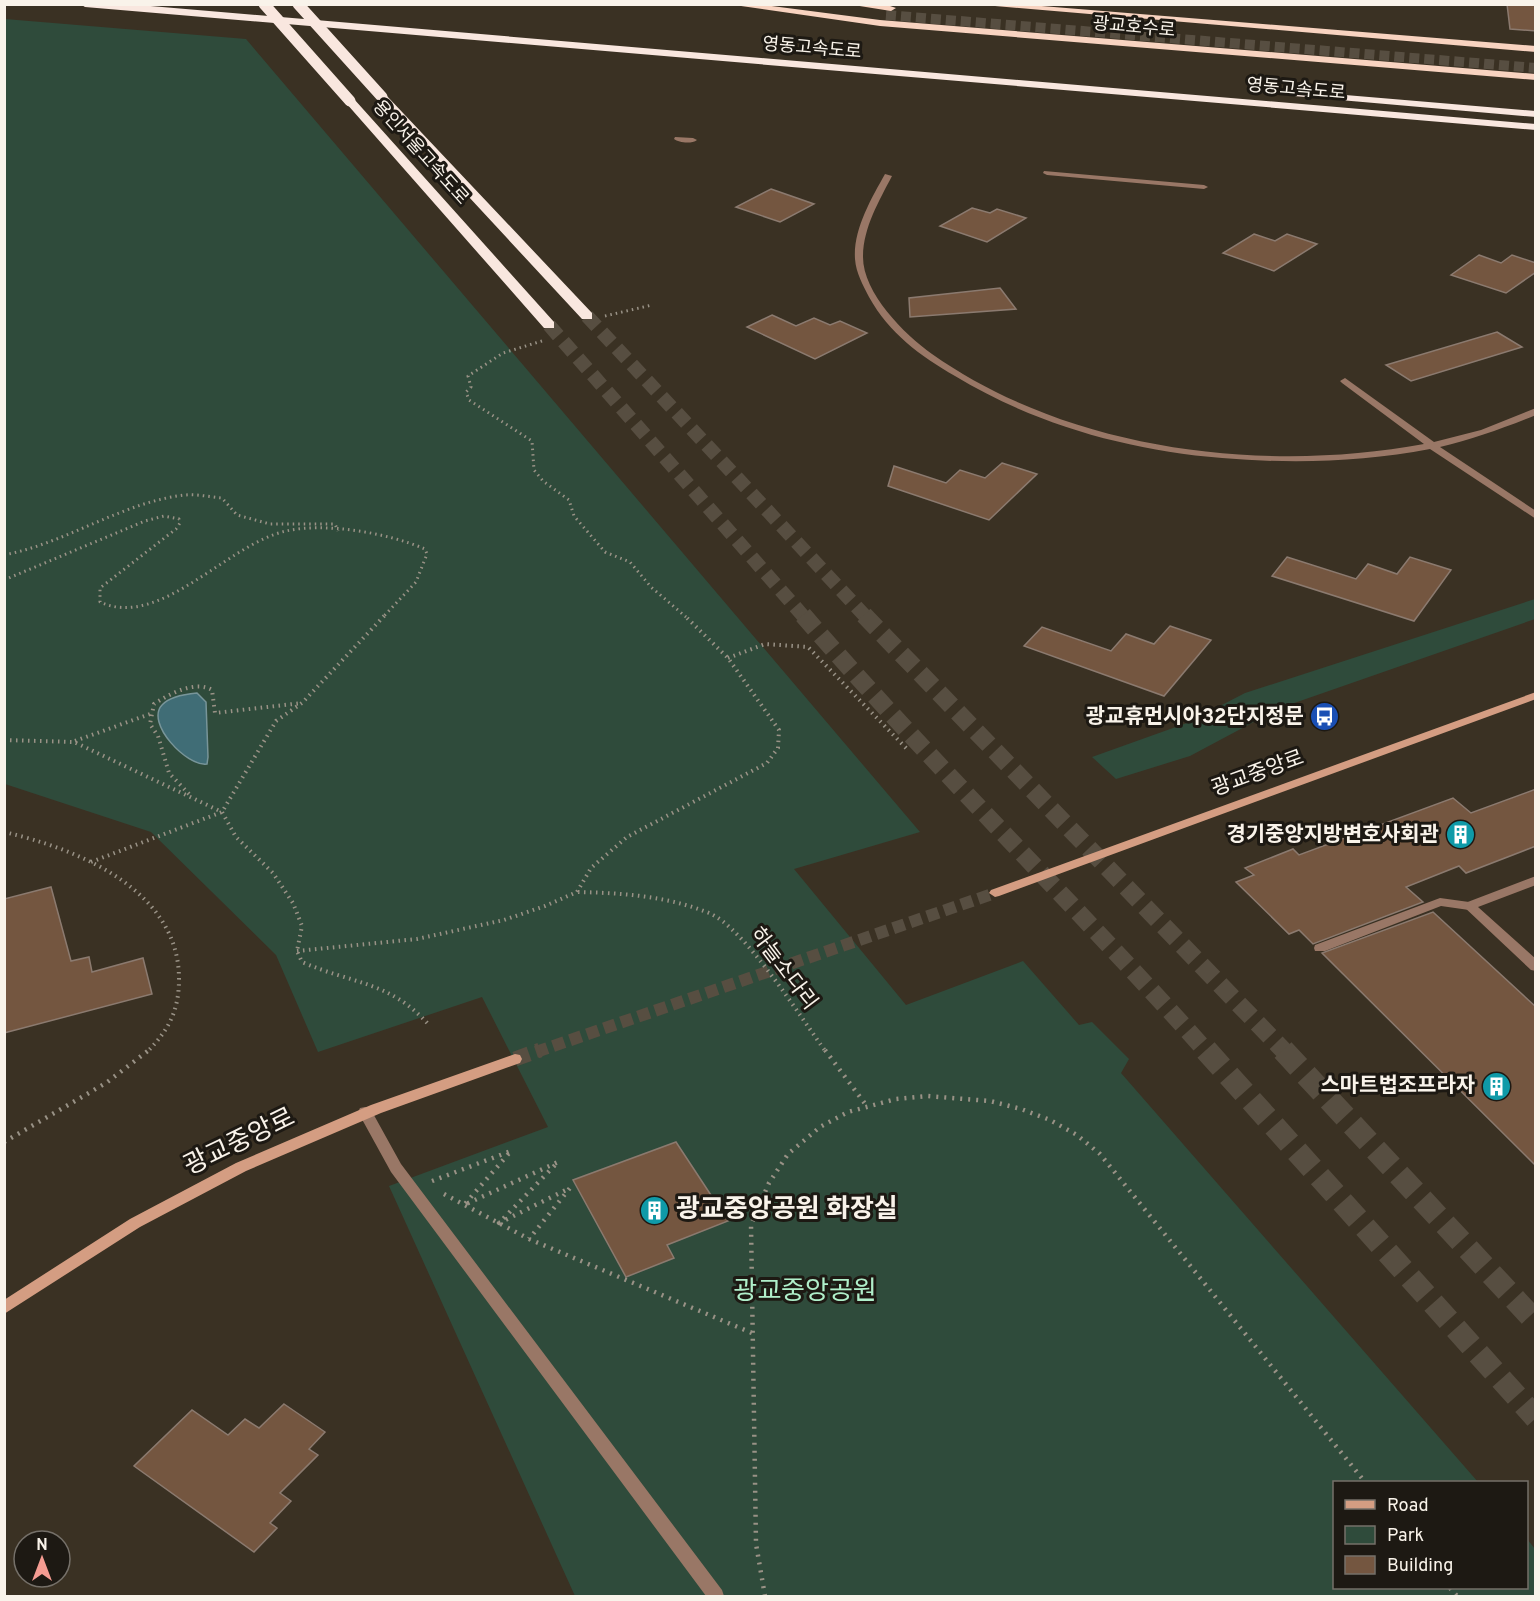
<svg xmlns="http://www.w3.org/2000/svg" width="1540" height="1601" font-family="Overpass,'Noto Sans KR',sans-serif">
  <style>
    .green { fill: #2f4b3b }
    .water { fill: #406d76; stroke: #789599; stroke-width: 1.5 }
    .building { fill: #745640; stroke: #8b7a6f; stroke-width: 1.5 }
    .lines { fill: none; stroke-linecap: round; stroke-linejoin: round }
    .secondary-tunnel-far1 { stroke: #574e41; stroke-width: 12; stroke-dasharray: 12 6; stroke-linecap: butt }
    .secondary-tunnel { stroke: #574e41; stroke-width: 15; stroke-dasharray: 15 8; stroke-linecap: butt }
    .trunk-tunnel { stroke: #574e41; stroke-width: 10; stroke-dasharray: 10 5; stroke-linecap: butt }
    .motorway-tunnel-far2 { stroke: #574e41; stroke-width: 14; stroke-dasharray: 14 8; stroke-linecap: butt }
    .motorway-tunnel-far1 { stroke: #574e41; stroke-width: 18; stroke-dasharray: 18 9; stroke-linecap: butt }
    .motorway-tunnel { stroke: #574e41; stroke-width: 23; stroke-dasharray: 23 11; stroke-linecap: butt }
    .path-far2 { stroke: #999286; stroke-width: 3; stroke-dasharray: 1.5 4; stroke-linecap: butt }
    .path-far1 { stroke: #999286; stroke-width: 4; stroke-dasharray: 1.5 4.5; stroke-linecap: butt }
    .path { stroke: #999286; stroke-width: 4.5; stroke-dasharray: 2 6; stroke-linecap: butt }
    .service { fill: #976; fill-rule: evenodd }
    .minor { fill: #976; fill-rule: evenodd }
    .secondary { fill: #d49d82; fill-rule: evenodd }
    .trunk { fill: #f8d3c0; fill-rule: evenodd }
    .motorway { fill: #f9e7df; fill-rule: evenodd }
    .motorway-bridge { stroke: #f9e7df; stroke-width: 11 }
    .labels { text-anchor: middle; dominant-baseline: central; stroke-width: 6; stroke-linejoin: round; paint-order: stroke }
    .far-street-label { font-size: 18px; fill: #f9f3ea; stroke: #1d1913 }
    .poi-label { font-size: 21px; font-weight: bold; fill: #f9f3ea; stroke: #1d1913; text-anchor: end }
    .street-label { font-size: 21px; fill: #f9f3ea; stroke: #1d1913 }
    .near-street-label { font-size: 26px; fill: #f9f3ea; stroke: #1d1913 }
    .near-poi-label { font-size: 26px; font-weight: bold; fill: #f9f3ea; stroke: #1d1913; text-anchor: start }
    .near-park-label { font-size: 26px; fill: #b0efca; stroke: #1d1913 }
  </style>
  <rect width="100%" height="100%" fill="#3a3123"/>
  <path class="green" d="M5 19 246 39 920 832 794 869 906 1005 1023 961 1079 1025 1092 1022 1129 1059 1121 1073 1478 1482H1334V1588H1526L1527 1539 1535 1549V1596H575L389 1186 548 1127 482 997 318 1052 276 955 151 832 5 784Z
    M1535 599V619L1280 708 1190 756 1116 779 1092 757 1187 723 1245 693Z"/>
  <path class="water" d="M197 693 206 702 208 757 207 764C187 767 145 723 162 705 170 696 186 694 197 693Z"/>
  <path class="building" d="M1507 4H1536V31L1510 29Z
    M771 189 814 204 780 222 736 207Z
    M972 208 990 213 997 209 1026 218 987 242 940 226Z
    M1254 234 1275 241 1287 234 1317 244 1274 271 1223 253Z
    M1479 255 1501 263 1512 255 1536 263V272L1506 293 1451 275Z
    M1000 288 1016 309 910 317 909 298Z
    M772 315 796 326 814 318 830 325 840 321 867 333 815 359 747 327Z
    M1497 332 1522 347 1411 381 1386 365Z
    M1002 463 1037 474 989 520 888 486 894 466 946 483 960 470 985 478Z
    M1287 557 1356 579 1368 564 1397 574 1410 557 1451 570 1414 621 1272 576Z
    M1170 626 1211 640 1164 696 1024 646 1042 627 1111 651 1126 634 1154 644Z
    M1536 789V846L1466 873 1459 866 1406 887 1423 902 1313 944 1299 930 1289 934 1236 882 1254 875 1245 868 1293 849 1299 855 1453 798 1471 813Z
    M51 887 71 961 89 957 92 972 143 958 152 994 4 1033V899Z
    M1433 912 1536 1007V1166L1322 953Z
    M676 1142 728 1221 667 1245 674 1258 626 1277 573 1180Z
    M284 1404 325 1432 309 1449 318 1455 280 1493 291 1501 270 1523 277 1528 254 1552 134 1466 192 1410 228 1435 245 1419 259 1428Z"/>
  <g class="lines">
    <path class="secondary-tunnel-far1" d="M536 1052 995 893"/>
    <path class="secondary-tunnel" d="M515 1059 540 1050"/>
    <path class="trunk-tunnel" d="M886 15 1536 68"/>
    <path class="motorway-tunnel-far2" d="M587 316 866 617
      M549 325 804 617"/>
    <path class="motorway-tunnel-far1" d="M803 615C933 765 1075 904 1207 1052
      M864 615 1285 1052"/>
    <path class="motorway-tunnel" d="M1206 1050 1536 1418
      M1283 1050 1536 1322"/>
    <path class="path-far2" d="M605 316 652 305
      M542 341 503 353 468 376 471 387 466 392 469 400 532 441 534 470 543 481 569 500 574 516 605 552 630 562 651 587 686 617
      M4 555C67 543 122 502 185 495 197 494 210 497 222 498L237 515 270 524H335L338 531
      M4 580 145 521 164 516 179 519 180 523 176 529 100 588V602C160 630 227 544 286 531 325 522 388 533 425 549L427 554 416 582 383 617"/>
    <path class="path-far1" d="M728 658 765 644 808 647 907 749
      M4 740 74 742 222 812 236 837 273 873 293 903 302 926 297 951 302 962C352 984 390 981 429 1025
      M75 741 150 714
      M189 794 169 773 158 736 150 724 154 704C169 694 195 680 212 690L215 713 302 703
      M4 832C78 849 179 890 179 979 179 1010 169 1030 147 1052
      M91 862 222 812 276 721 302 703 385 615
      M578 892C622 893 667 896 709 913 744 927 801 1018 826 1052
      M297 951 417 939 504 920 545 906 577 892 591 868 627 837 767 763 778 748 779 730 728 658 684 615"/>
    <path class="path" d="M825 1050 866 1105
      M4 1142 106 1083 149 1050
      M432 1181 511 1151 464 1205 558 1162 499 1223 570 1188 529 1239
      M444 1194 529 1239 752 1333
      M1450 1588 1457 1596
      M765 1596 756 1544 751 1225 769 1183 788 1154 820 1127 848 1112 896 1099 927 1096 990 1101 1021 1109 1050 1120 1077 1135 1100 1154 1365 1482"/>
    <path class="service" d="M675 137 693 138 697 140C692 144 679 143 674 139Z
      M1044 171 1204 185 1208 187 1204 189 1047 175 1043 173Z
      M885 174 892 176C879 201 863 228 863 257 863 293 904 334 932 354 1068 450 1262 474 1424 444L1342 383 1340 381 1345 378 1434 442 1481 430 1536 408V415C1504 428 1473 439 1440 447L1536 511V519L1430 449C1362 462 1292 464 1222 458 1128 450 1036 425 955 376 920 356 889 333 869 297 863 285 856 273 855 259 853 230 871 199 885 174Z
      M1440 898 1469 902 1475 906 1469 910 1441 906 1325 951H1315L1314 948 1315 945Z
      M365 1107 370 1108 401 1164 722 1590 724 1596H706L391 1172 358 1112 360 1108Z"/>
    <path class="minor" d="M1536 876V885L1478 907 1536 959V971L1531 970 1463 906 1465 903Z"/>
    <path class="secondary" d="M1536 692V699L999 896 995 897 989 893 991 890Z
      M515 1054 520 1055 522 1059 520 1063 381 1113 246 1171 140 1227 4 1314V1300L130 1219 236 1163 371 1105Z"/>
    <path class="trunk" d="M727 4H757L880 20 1536 74V80L880 26Z
      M847 4H884L896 8 891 11Z
      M972 4H1017L1536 46V52Z"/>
    <path class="motorway" d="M80 4H127L1536 124V130L85 7Z
      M1298 91 1536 111V117L1294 96 1292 94Z
      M378 95H386L592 313V319H582L378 99Z
      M346 99H354L554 322V328H544L346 103Z"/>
    <path class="motorway-bridge" d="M264 4 350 101
      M298 4 382 97"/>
  </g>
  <defs>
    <symbol id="bus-disc" viewBox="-11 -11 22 22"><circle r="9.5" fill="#1a4fb4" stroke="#1d1913"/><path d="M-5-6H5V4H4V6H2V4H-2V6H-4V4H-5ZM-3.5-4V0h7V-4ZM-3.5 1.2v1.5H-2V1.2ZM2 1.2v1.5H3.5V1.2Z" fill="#fff"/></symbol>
    <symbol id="building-disc" viewBox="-11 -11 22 22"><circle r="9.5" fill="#0f9aa8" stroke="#1d1913"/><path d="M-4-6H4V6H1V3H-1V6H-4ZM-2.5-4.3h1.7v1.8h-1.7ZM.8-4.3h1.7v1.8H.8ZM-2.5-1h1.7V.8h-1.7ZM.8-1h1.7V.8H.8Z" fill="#fff"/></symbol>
  </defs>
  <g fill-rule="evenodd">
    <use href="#bus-disc" x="1308" y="700" width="33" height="33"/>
    <use href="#building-disc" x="1444" y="818" width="33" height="33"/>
    <use href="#building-disc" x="1480" y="1070" width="33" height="33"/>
    <use href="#building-disc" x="638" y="1194" width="33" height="33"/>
  </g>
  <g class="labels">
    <g class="far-street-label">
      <text transform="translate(1134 28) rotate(5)">광교호수로</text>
      <text transform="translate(812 49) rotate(5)">영동고속도로</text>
      <text transform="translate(1296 90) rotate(5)">영동고속도로</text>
      <text transform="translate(420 153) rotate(48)">용인서울고속도로</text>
    </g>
    <g class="poi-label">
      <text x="1304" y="717">광교휴먼시아32단지정문</text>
      <text x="1439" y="835">경기중앙지방변호사회관</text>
      <text x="1475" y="1086">스마트법조프라자</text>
    </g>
    <g class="street-label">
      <text transform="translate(1258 774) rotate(-20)">광교중앙로</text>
      <text transform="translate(783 969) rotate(53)">하늘소다리</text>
    </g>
    <g class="near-street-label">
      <text transform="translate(240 1143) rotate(-26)">광교중앙로</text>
    </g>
    <g class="near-poi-label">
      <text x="676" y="1210">광교중앙공원 화장실</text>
    </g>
    <g class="near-park-label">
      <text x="805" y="1292">광교중앙공원</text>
    </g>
  </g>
  <rect width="1540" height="1601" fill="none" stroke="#f9f3ea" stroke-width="12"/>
  <rect x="1333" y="1481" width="195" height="108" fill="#1d1913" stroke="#757069" stroke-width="1.5"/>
  <rect x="1345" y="1500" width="30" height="9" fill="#d49d82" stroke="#757069" stroke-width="1.5"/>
  <text x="1387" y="1511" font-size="18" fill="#f9f3ea">Road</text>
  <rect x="1345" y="1526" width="30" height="18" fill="#2f4b3b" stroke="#757069" stroke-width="1.5"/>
  <text x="1387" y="1541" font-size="18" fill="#f9f3ea">Park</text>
  <rect x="1345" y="1556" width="30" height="18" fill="#745640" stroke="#757069" stroke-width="1.5"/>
  <text x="1387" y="1571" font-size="18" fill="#f9f3ea">Building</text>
  <g transform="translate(42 1559)"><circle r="28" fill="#1d1913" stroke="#757069" stroke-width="1.5"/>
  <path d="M0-4.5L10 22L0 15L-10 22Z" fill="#f59c92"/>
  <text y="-9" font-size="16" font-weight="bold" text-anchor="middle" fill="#f9f3ea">N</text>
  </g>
</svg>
